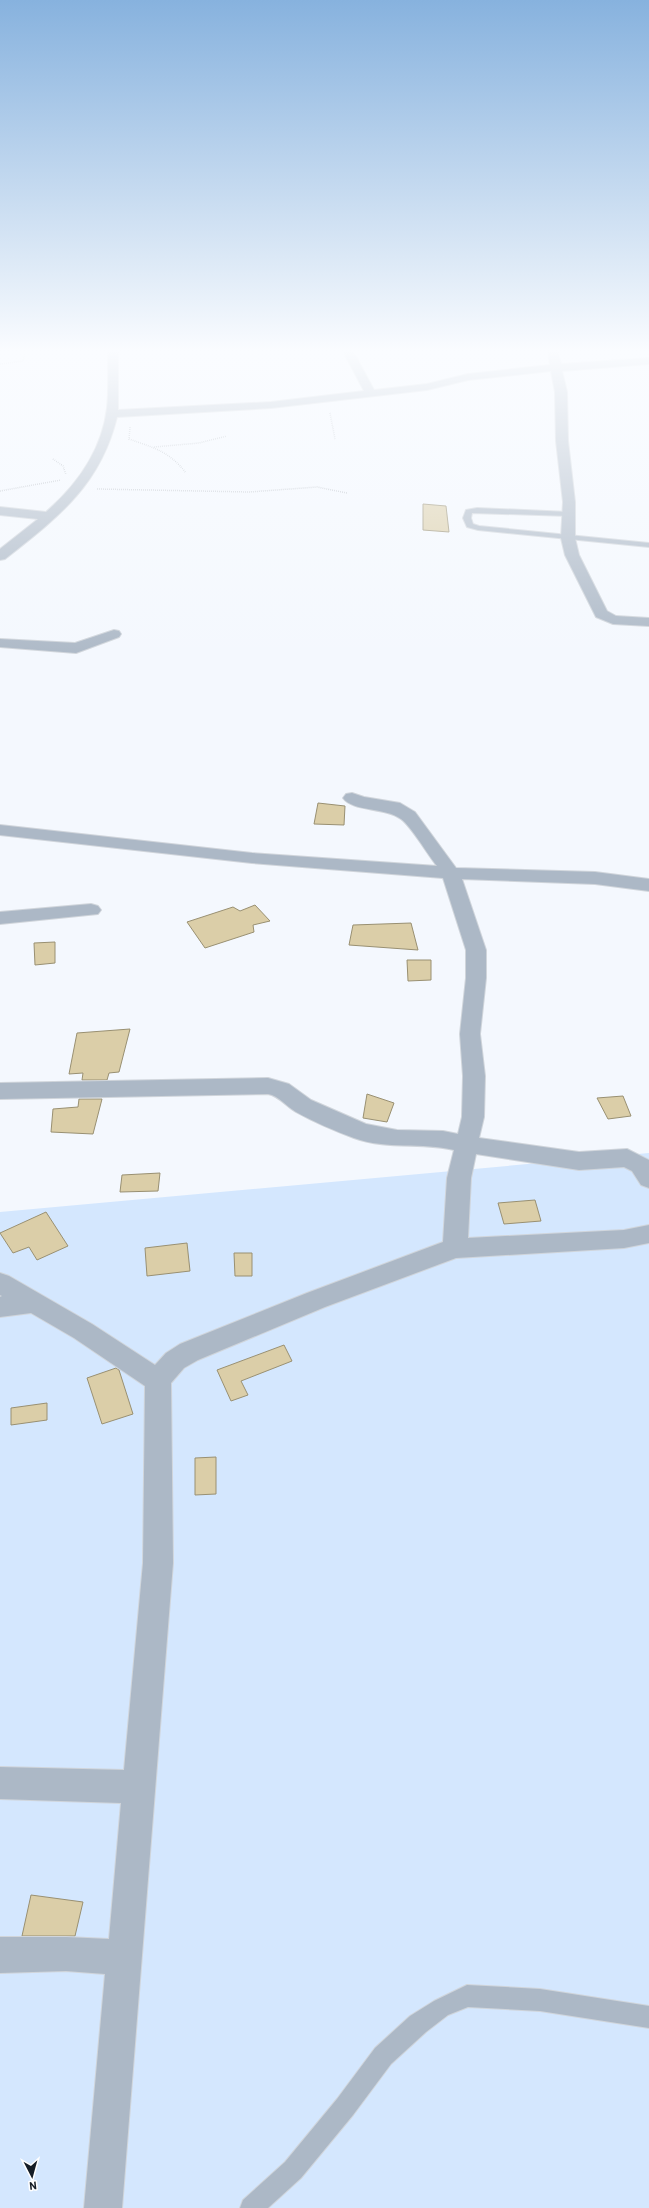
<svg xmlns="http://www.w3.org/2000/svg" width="649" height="2208" font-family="Barlow,sans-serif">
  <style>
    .green { fill: #d4e7fe }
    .building { fill: #dbcea8; stroke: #999072 }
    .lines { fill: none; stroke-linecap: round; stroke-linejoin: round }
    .lane-casing { stroke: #d0d5db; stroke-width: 2 }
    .street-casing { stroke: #d0d5db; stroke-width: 2 }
    .path { stroke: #8e949b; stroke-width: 1.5; stroke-dasharray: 0.5 1.5; stroke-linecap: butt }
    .lane { fill: #acb8c6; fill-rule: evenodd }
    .street { fill: #acb8c6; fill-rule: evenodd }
  </style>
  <rect width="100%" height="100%" fill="#f4f8fe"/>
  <path class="green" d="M649 1153V2208H0V1212Z"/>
  <path class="building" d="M423 504 446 506 449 532 423 530Z
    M318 803 345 806 344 825 314 824Z
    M255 905 270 921 253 925 254 932 205 948 187 922 233 907 240 911Z
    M411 923 418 950 349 945 353 925Z
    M55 942V963L35 965 34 943Z
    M407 960H431V980L408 981Z
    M130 1029 119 1072 109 1073 107 1080H82L83 1073 69 1074 77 1033Z
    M367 1094 394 1103 387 1122 363 1118Z
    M623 1096 631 1116 608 1119 597 1098Z
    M79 1099H102L93 1134 51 1132 53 1109 78 1107Z
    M160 1173 158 1191 120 1192 122 1175Z
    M535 1200 541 1221 504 1224 498 1203Z
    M46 1212 68 1246 37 1260 29 1247 13 1253 0 1233Z
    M187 1243 190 1271 147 1276 145 1248Z
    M234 1253H252V1276H235Z
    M284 1345 292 1361 241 1381 248 1395 231 1401 217 1370Z
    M116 1368 119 1370 133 1414 102 1424 87 1378Z
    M47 1403V1420L11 1425V1408Z
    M216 1457V1494L195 1495V1458Z
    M31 1895 83 1902 75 1936H22Z"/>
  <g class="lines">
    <defs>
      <path id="lane" d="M477 508 569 512 573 514 569 516 472 513 471 518 473 524 479 526 649 543V547L478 530 467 527 463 518 466 510Z
        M467 1985 540 1989 649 2006V2028L540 2011 468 2007 448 2015 426 2032 391 2064 353 2115 301 2178 268 2208H240L243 2200 285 2162 337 2099 375 2048 410 2016 434 2001Z"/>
      <path id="street" d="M108 353H118V410L271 402 364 391 344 353H354L374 390 427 384 468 374 550 365 548 353H558L561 364 649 358V364L562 371 567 392 568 441 575 502V538L579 555 607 611 616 616 649 618V626L613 624 596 617 565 555 561 538 563 502 556 441 555 392 551 371 468 380 427 390 271 408 117 417C100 486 58 517 5 559L0 560V549L38 519 0 515V507L46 512C77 485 102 450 107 408 109 390 108 372 108 353Z
        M114 630 119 631 121 634 119 637 76 653 0 647V639L75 643Z
        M352 793 364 797 400 803 415 812 456 868 595 872 649 879V891L595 884 462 879 486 950V978L480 1034 485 1076 484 1117 479 1138 579 1152 627 1149 649 1160V1188L641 1185 632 1171 624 1167 579 1170 476 1154 471 1178 468 1238 624 1230 649 1225V1243L624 1248 456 1258 325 1307 198 1360 184 1368 171 1383 173 1563 122 2208H84L105 1974 66 1971 0 1973V1937H66L109 1939 121 1803 0 1799V1767L124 1770 143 1563 145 1386 74 1338 31 1313 0 1317V1297L2 1296 0 1295V1273L9 1276 92 1324 155 1365 166 1353 180 1344 307 1293 443 1242 447 1178 454 1150C422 1142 387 1150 354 1138 335 1131 314 1122 296 1112 286 1106 279 1096 268 1094L0 1099V1083L268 1078 289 1084 311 1100 366 1124 397 1130 443 1131 458 1134 462 1117 463 1076 460 1034 466 978V950L443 878 252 863 0 835V825L252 853 437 866C428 855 411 826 401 819 385 807 353 812 343 798L346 794Z
        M91 904 98 906 101 910 98 914 0 924V912Z"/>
    </defs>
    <use href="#lane" class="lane-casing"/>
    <use href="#street" class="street-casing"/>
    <path class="path" d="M0 364 23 361 25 353
      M330 413 335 439
      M130 427 129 439C154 448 169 451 186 473
      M154 447 199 443 227 436
      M53 459 63 466 66 475
      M97 489 249 492 317 487 347 493
      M0 491 61 480"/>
    <use href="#lane" class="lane"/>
    <use href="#street" class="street"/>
  </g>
  <linearGradient id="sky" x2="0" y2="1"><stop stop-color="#87b2de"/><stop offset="0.53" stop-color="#fafcff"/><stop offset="1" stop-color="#fafcff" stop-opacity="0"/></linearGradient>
  <rect width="649" height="662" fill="url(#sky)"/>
  <g transform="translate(32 2176) rotate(174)" stroke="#ffffff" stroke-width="3" paint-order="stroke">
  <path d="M0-3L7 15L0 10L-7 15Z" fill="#151d26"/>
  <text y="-6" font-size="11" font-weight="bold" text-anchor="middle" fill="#151d26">N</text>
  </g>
</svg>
